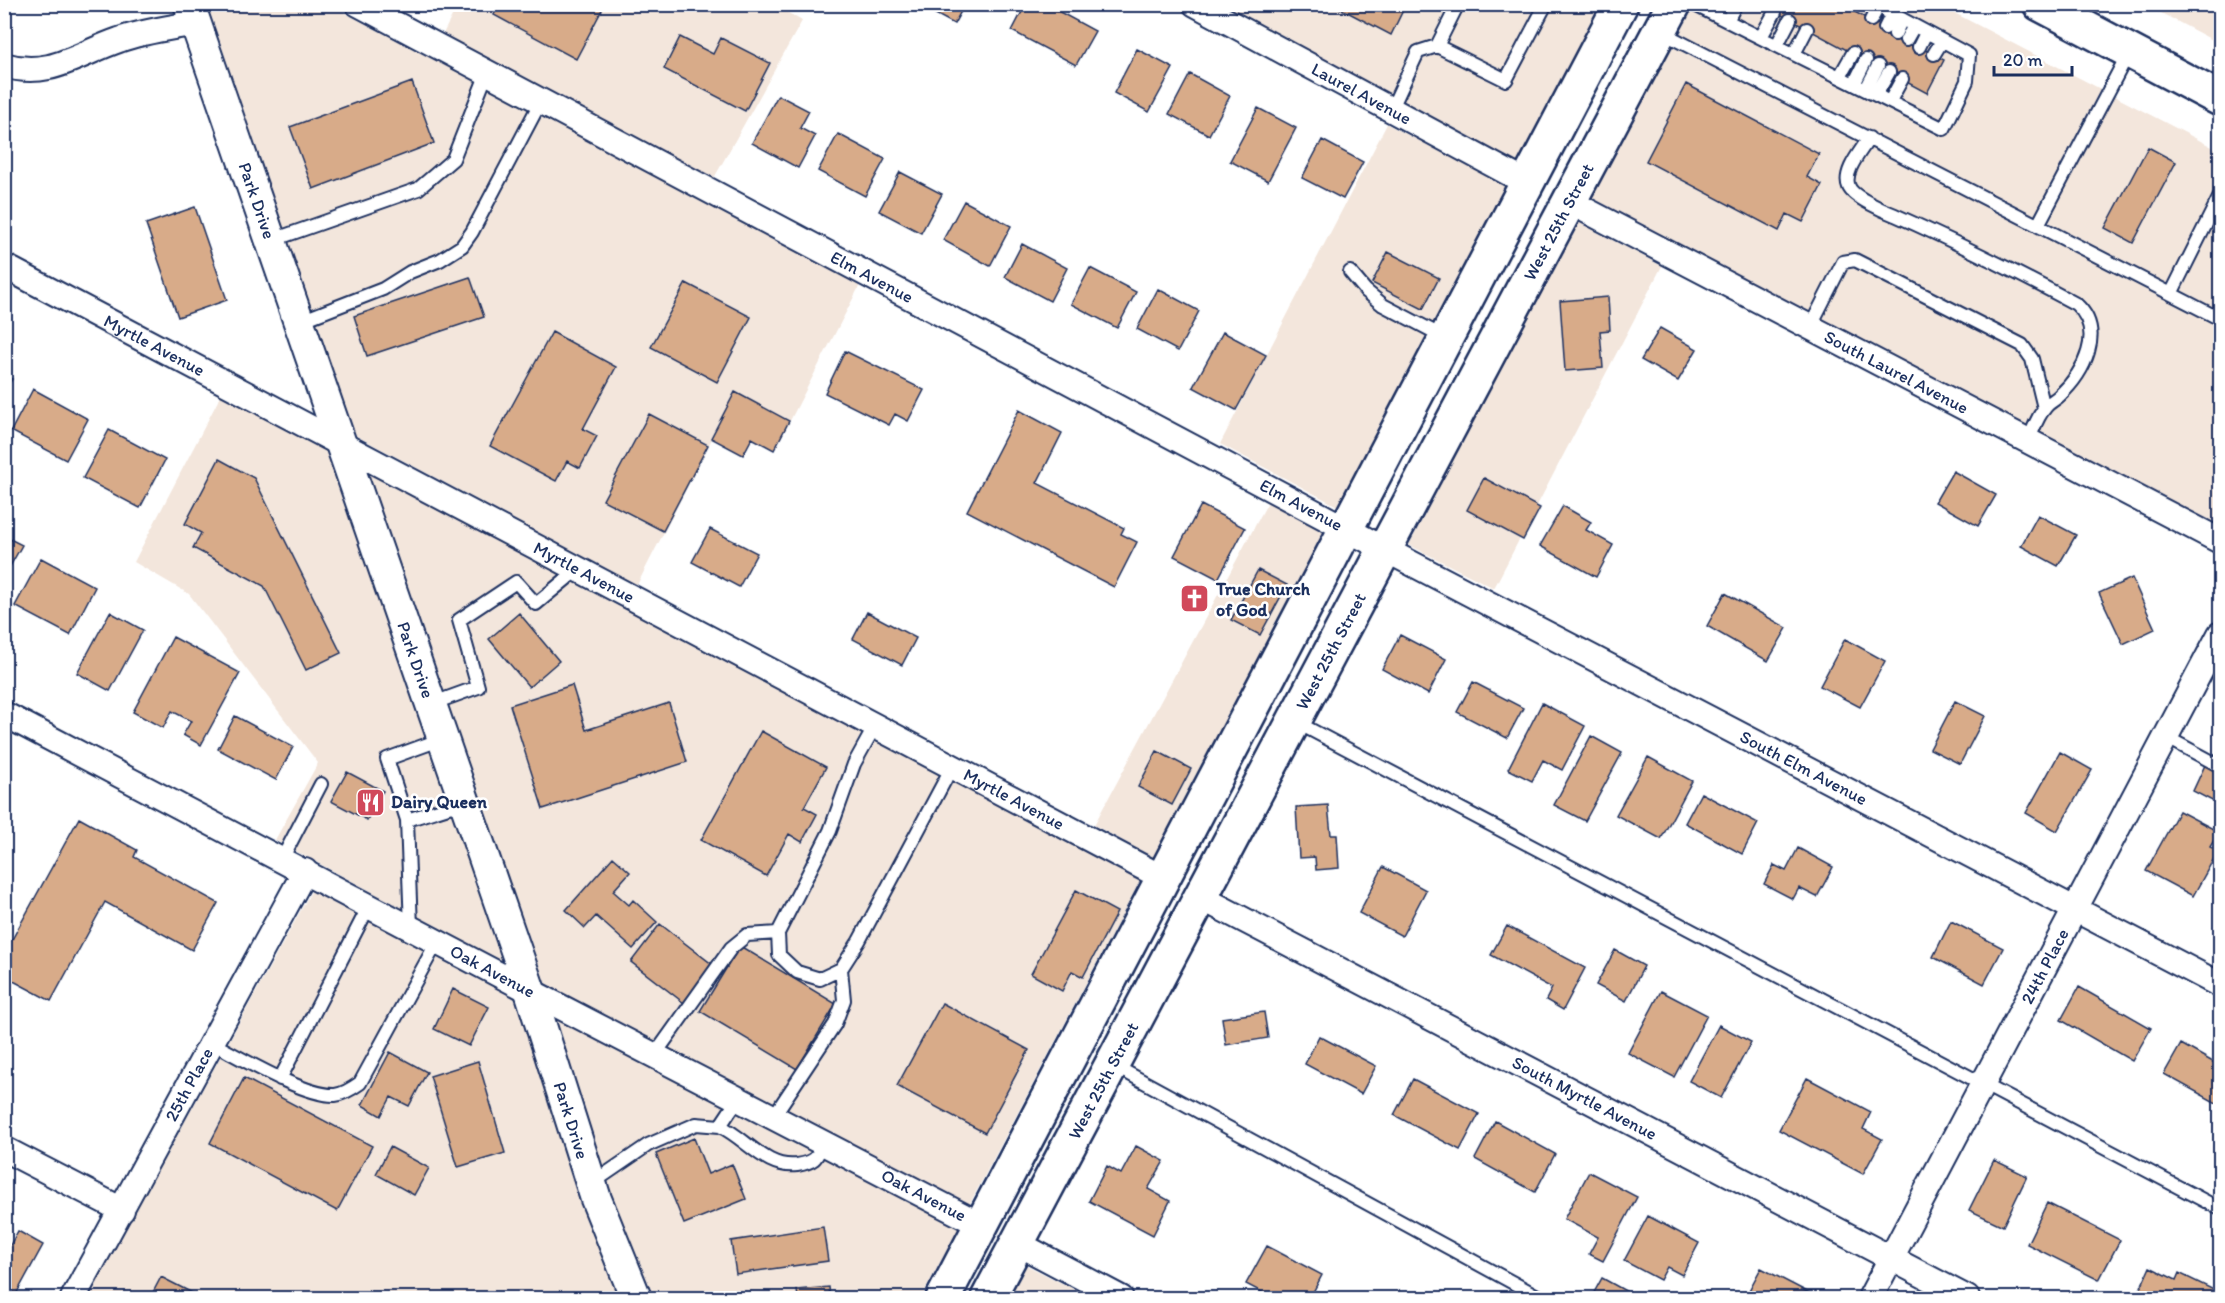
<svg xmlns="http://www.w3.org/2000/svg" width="2225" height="1303" font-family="Itim,sans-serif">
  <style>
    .built { fill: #f3e6dc }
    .building { fill: #d8ab89; stroke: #1b2f5e; stroke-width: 1.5 }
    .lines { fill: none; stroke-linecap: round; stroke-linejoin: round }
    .service-casing { stroke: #1b2f5e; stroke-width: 16 }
    .minor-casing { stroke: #1b2f5e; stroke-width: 28 }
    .tertiary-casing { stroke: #1b2f5e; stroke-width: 34 }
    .primary-casing { stroke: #1b2f5e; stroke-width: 38 }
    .service { stroke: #fff; stroke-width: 12 }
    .minor { stroke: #fff; stroke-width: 24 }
    .tertiary { stroke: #fff; stroke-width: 30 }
    .primary { stroke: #fff; stroke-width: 33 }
    .labels { text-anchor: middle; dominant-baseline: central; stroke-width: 5; stroke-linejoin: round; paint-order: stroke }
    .street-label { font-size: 18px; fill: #1b2f5e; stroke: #fff }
    .poi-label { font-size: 18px; font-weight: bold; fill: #1b2f5e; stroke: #fff; text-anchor: start }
  </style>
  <rect width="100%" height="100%" fill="#fff"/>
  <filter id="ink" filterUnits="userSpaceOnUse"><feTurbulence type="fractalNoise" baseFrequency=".0167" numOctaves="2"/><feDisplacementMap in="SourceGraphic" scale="12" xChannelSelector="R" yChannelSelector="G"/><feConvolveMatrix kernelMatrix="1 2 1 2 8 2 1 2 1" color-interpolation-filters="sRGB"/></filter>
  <g filter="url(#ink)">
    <path class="built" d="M458 4H773L802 21 714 178 443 34Z
      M204 5H330L860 285 777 446 722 419 637 585 351 433Z
      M1223 5H1604L1520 164Z
      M1691 5H1939L2220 151V526L1590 197Z
      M2146 5H2220V44Z
      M1387 124 1508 187 1341 508 1220 444Z
      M1578 222 1662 266 1494 588 1409 545Z
      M221 395 327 450 505 963 275 840 318 763 189 594 134 562Z
      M363 470 1141 879 968 1207 542 982Z
      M1269 500 1329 533 1154 858 1094 825Z
      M312 890 517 1000 621 1298H88Z
      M553 1018 959 1227 921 1298H652L610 1196Z
      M1026 1265 1091 1298H1009Z"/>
    <path class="building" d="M499 4H605L576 59 494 15Z
      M917 4H965L954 24Z
      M1026 4H1045L1095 31 1076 65 1012 31Z
      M1332 4H1406L1391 35Z
      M1761 4H1840L1944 60 1927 93Z
      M680 37 713 54 721 38 770 63 745 111 664 69Z
      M1137 49 1173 68 1149 112 1114 93Z
      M1190 74 1230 96 1209 135 1169 114Z
      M412 82 434 143 313 189 290 127Z
      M1686 84 1819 154 1807 177 1822 185 1803 222 1787 214 1779 231 1646 161Z
      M778 95 809 111 800 128 815 136 798 168 752 143Z
      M1258 108 1296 128 1268 181 1230 161Z
      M838 134 885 159 865 196 818 171Z
      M1322 140 1363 162 1343 199 1302 178Z
      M2148 147 2176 162 2133 243 2105 228Z
      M900 172 942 194 921 233 879 211Z
      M964 201 1011 226 990 266 943 240Z
      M195 207 227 300 178 317 146 224Z
      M1022 244 1067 268 1050 301 1005 277Z
      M1388 252 1439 278 1423 309 1372 283Z
      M1090 268 1136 292 1117 328 1071 304Z
      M470 277 484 317 367 356 354 316Z
      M686 283 751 317 717 382 651 347Z
      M1158 289 1199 311 1178 351 1137 329Z
      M1608 297 1610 330 1600 331 1603 368 1565 371 1560 301Z
      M1660 328 1697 349 1678 381 1641 360Z
      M552 332 616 367 583 429 597 436 580 468 567 461 556 481 490 446Z
      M1223 332 1266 355 1236 410 1193 387Z
      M845 351 924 390 908 421 895 414 889 425 825 393Z
      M4 375 12 379 4 392Z
      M33 389 88 419 66 460 11 431Z
      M735 392 789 421 774 450 752 438 743 455 711 438Z
      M1019 410 1062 433 1037 483 1124 528 1121 534 1137 542 1114 587 967 511Z
      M649 414 708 445 663 531 603 500Z
      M109 430 165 460 140 508 83 478Z
      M219 459 254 478 341 653 306 670 264 586 193 548 201 533 185 524Z
      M1953 471 1996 495 1978 526 1935 502Z
      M1484 478 1540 508 1523 540 1467 510Z
      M1201 505 1245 528 1218 579 1174 556Z
      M1563 506 1591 522 1586 530 1613 545 1596 577 1540 546Z
      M2038 515 2076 535 2058 566 2021 546Z
      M710 529 757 553 739 587 692 562Z
      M4 536 22 545 4 577Z
      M41 558 95 587 70 635 15 606Z
      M1258 570 1287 585 1260 635 1231 620Z
      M2132 578 2155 629 2123 644 2099 593Z
      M1725 593 1787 628 1768 661 1707 626Z
      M110 612 143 630 110 691 77 673Z
      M867 612 916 638 902 665 853 639Z
      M519 613 559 661 529 687 489 639Z
      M1400 635 1446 659 1428 694 1382 669Z
      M173 637 240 673 201 745 183 735 191 721 172 711 163 728 133 712Z
      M1845 639 1885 661 1860 707 1820 686Z
      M1473 682 1523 708 1507 738 1457 712Z
      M572 685 586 730 669 703 687 762 543 809 510 705Z
      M1955 701 1985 716 1960 764 1930 749Z
      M1542 703 1585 726 1562 770 1543 760 1532 781 1508 769Z
      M235 716 293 747 276 780 218 749Z
      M761 731 826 767 804 807 817 814 802 842 789 834 766 876 701 840Z
      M1591 736 1622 753 1585 821 1554 805Z
      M1157 751 1191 769 1172 805 1138 787Z
      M2060 752 2092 770 2057 831 2026 813Z
      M1648 757 1692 781 1661 839 1616 815Z
      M2205 765 2220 773V805L2193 791Z
      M347 772 383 791 367 820 331 801Z
      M1701 793 1758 823 1742 854 1685 823Z
      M1328 805 1331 835H1337L1339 868 1316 870 1315 857 1299 858 1296 807Z
      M2179 811 2219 832 2210 847 2218 851 2193 896 2146 871Z
      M79 818 137 850 134 857 218 903 192 950 105 902 51 1001 4 976V954Z
      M1798 848 1833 867 1817 897 1799 888 1793 899 1764 884 1774 865 1786 871Z
      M613 857 630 872 613 891 629 905 633 900 657 922 633 949 596 916 585 928 566 910Z
      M1383 867 1426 890 1402 936 1359 913Z
      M1076 890 1117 912 1083 977 1072 971 1062 991 1031 974Z
      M2220 890V906L2214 902Z
      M1951 921 2003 948 1984 984 1933 957Z
      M660 924 713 965 684 1003 631 962Z
      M1507 926 1585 968 1563 1010 1546 1000 1552 988 1491 955Z
      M740 946 836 1004 797 1069 700 1011Z
      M1615 950 1644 966 1626 1001 1596 985Z
      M2079 987 2151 1028 2132 1061 2061 1020Z
      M453 989 489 1007 469 1046 434 1029Z
      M1661 991 1707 1015 1674 1077 1628 1053Z
      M942 1003 1029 1050 985 1133 897 1086Z
      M1264 1012 1268 1038 1226 1045 1222 1018Z
      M1719 1025 1751 1042 1721 1098 1689 1081Z
      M1319 1036 1376 1066 1361 1094 1305 1064Z
      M2181 1044 2220 1066V1105L2164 1074Z
      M390 1052 427 1072 409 1106 391 1097 381 1116 362 1105Z
      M478 1061 505 1153 458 1167 430 1076Z
      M244 1078 372 1146 337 1211 210 1143Z
      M1807 1078 1871 1112 1863 1129 1882 1139 1863 1174 1779 1130Z
      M1413 1079 1479 1114 1460 1150 1394 1115Z
      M1495 1121 1555 1154 1535 1192 1475 1159Z
      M694 1138 708 1174 732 1164 746 1199 684 1224 656 1154Z
      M1136 1146 1164 1161 1148 1189 1170 1201 1153 1235 1089 1201 1107 1166 1121 1174Z
      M390 1147 429 1168 414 1195 376 1174Z
      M1994 1160 2027 1176 2003 1226 1969 1210Z
      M1589 1172 1637 1197 1603 1261 1589 1254 1598 1237 1564 1219Z
      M2047 1203 2120 1240 2099 1280 2027 1244Z
      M1648 1216 1699 1243 1682 1275 1667 1267 1660 1280 1624 1261Z
      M823 1227 828 1261 736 1274 731 1241Z
      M18 1231 43 1245 14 1298H4V1244L9 1247Z
      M1267 1246 1322 1275 1310 1298H1273L1246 1284Z
      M2150 1267 2176 1280 2179 1273 2214 1290 2210 1298H2136Z
      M1761 1268 1819 1298H1745Z
      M161 1277 202 1298H150Z
      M1602 1278 1633 1295 1631 1298H1591Z
      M829 1287 830 1298H798L797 1290Z"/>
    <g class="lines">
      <defs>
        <path id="service" d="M1693 4 1944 129 1967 81 1969 55 1885 10 1889 4
          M1871 20 1878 7
          M1727 21 1736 4
          M1885 28 1892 14
          M1661 32 2220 319
          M1895 34 1902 19
          M1761 37 1775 12
          M1906 40 1914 26
          M1777 45 1790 20
          M1437 46 1458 4
          M1919 47 1926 33
          M1794 54 1807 29
          M1934 54 1942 41
          M1840 76 1853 53
          M1854 84 1866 60
          M1866 89 1878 66
          M1876 95 1889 72
          M1890 101 1902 79
          M1391 110 1418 52 1437 46 1506 80 1546 4
          M1869 138C1862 150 1842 172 1849 187 1853 197 1884 211 1895 215 1956 242 2016 272 2076 304 2106 331 2084 373 2059 396 2055 400 2048 403 2045 408 2037 416 2033 431 2028 441
          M2038 225 2129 52
          M270 241 418 189 453 159 487 73
          M1350 272 1366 291 1383 305 1444 337
          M2171 294 2220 196
          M298 322 383 289 410 272 440 260 462 246 472 232 541 101
          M1810 327 1843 262 1855 260 2022 345 2032 359 2044 408
          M431 704 478 687 459 620 516 582 536 604 577 570
          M1296 722 2220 1209
          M875 726 854 764 830 831 778 933 779 955 797 972 820 979 841 969 859 941 952 767
          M2166 737 2220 766
          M442 739 387 759 407 820 464 802
          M407 820 411 928
          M282 859 321 784
          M212 1043C241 1058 304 1096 335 1095 344 1094 353 1088 360 1083L437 942
          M654 1056 731 948 747 935 778 933
          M1113 1065 1541 1298
          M280 1079 369 906
          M738 1099 720 1126C747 1139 766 1169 797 1165 803 1164 809 1163 814 1159 818 1156 820 1148 823 1143
          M773 1117 835 1024 844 1000 841 969
          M591 1184 648 1145 696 1124 720 1126"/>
        <g id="minor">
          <path id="s1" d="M358 4 1386 550 2220 985"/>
          <path id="s2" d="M1195 4 1527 183"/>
          <path d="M4 65C49 79 78 54 119 40 143 31 170 28 196 23"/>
          <path id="s3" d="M1570 202 2220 541"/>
          <path id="s4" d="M4 266 1163 878"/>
          <path id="s5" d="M4 714 530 991 981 1225"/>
          <path id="s6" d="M1200 897 1967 1298"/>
          <path d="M4 1149 122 1210"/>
          <path d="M1017 1243 1121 1298"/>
          <path id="s7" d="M73 1298 305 871"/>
          <path id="s8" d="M1870 1298 2220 634"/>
        </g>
        <g id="tertiary">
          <path id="s9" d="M189 4 530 991 596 1199 636 1298"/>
        </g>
        <g id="primary">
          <path d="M2040 4 2220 99"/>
          <path d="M943 1298 1621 4"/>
          <path id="s10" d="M988 1298 1674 4"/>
        </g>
      </defs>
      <use href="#service" class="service-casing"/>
      <use href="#minor" class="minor-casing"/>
      <use href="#tertiary" class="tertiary-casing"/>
      <use href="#primary" class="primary-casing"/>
      <use href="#service" class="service"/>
      <use href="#minor" class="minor"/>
      <use href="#tertiary" class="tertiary"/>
      <use href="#primary" class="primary"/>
    </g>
  </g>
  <defs>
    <symbol id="church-square" viewBox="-11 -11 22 22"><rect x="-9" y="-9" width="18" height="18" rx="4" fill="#d1495b" stroke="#fff"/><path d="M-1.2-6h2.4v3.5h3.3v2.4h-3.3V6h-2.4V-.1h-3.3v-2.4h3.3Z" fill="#fff"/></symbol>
    <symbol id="restaurant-square" viewBox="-11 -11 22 22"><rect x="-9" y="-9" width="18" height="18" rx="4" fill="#d1495b" stroke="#fff"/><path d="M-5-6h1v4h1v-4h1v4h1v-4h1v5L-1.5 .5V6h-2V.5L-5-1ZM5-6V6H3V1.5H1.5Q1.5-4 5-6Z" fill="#fff"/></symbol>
  </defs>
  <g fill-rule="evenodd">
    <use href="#church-square" x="1178" y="582" width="33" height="33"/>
    <use href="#restaurant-square" x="354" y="786" width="33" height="33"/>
  </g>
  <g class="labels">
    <g class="street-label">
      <text stroke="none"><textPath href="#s2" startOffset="189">Laurel Avenue</textPath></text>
      <text stroke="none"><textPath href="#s9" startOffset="208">Park Drive</textPath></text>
      <text stroke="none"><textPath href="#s10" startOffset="1218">West 25th Street</textPath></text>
      <text stroke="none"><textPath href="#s1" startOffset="582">Elm Avenue</textPath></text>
      <text stroke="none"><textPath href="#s4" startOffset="170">Myrtle Avenue</textPath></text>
      <text stroke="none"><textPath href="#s3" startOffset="368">South Laurel Avenue</textPath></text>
      <text stroke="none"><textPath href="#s1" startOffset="1068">Elm Avenue</textPath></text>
      <text stroke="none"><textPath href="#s4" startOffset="656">Myrtle Avenue</textPath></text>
      <text stroke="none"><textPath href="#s10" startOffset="732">West 25th Street</textPath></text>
      <text stroke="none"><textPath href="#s9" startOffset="694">Park Drive</textPath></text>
      <text stroke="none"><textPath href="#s1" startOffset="1635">South Elm Avenue</textPath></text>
      <text stroke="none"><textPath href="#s4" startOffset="1142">Myrtle Avenue</textPath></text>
      <text stroke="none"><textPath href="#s8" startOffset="375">24th Place</textPath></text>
      <text stroke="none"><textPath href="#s5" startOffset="552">Oak Avenue</textPath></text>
      <text stroke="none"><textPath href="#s10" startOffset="246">West 25th Street</textPath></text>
      <text stroke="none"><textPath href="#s7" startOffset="243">25th Place</textPath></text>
      <text stroke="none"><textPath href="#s6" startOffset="434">South Myrtle Avenue</textPath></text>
      <text stroke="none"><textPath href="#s9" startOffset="1180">Park Drive</textPath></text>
      <text stroke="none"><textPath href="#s5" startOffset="1038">Oak Avenue</textPath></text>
    </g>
    <g class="poi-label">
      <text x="1216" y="589">True Church<tspan x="1216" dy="21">of God</tspan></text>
      <text x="391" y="802">Dairy Queen</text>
    </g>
  </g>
  <rect width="2225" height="1303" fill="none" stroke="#fff" stroke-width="24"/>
  <rect x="12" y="12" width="2201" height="1279" fill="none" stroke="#1b2f5e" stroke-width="2" filter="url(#ink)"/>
  <path d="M1994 66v9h78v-9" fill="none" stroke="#1b2f5e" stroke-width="3"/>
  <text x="2003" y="66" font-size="18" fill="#1b2f5e" stroke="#ffffff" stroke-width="4.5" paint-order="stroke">20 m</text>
</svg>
